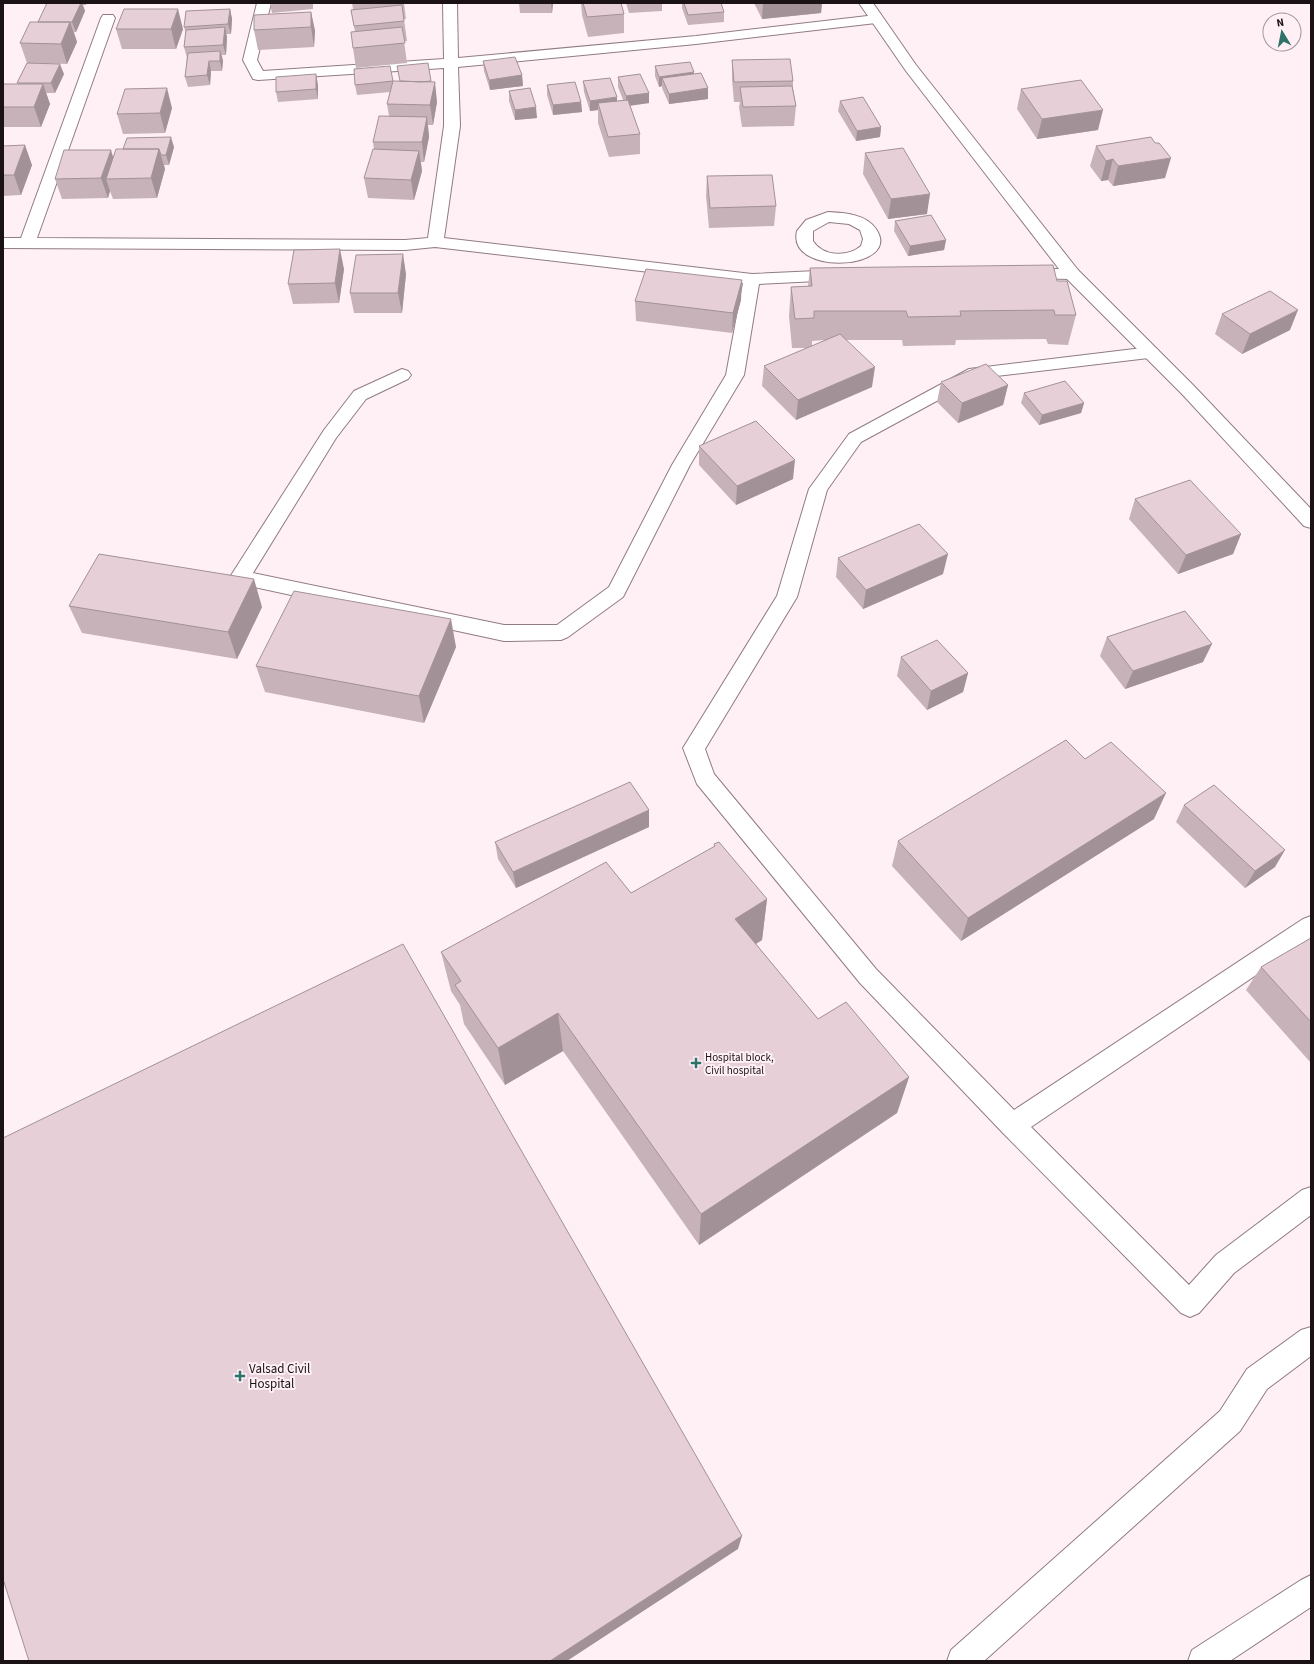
<svg xmlns="http://www.w3.org/2000/svg" width="1314" height="1664" font-family="'Source Sans 3',sans-serif">
  <style>
    .lines { fill: none; stroke-linecap: round; stroke-linejoin: round }
    .minor-casing { stroke: #917b84; stroke-width: 2 }
    .tertiary-casing { stroke: #917b84; stroke-width: 2 }
    .minor { fill: #fff; fill-rule: evenodd }
    .tertiary { fill: #fff; fill-rule: evenodd }
    .wall { fill: #c7b2ba; fill-rule: evenodd }
    .shaded-wall { fill: #a29197 }
    .building { fill: #e7cfd8; stroke: #a29197 }
    .poi-dot { fill: #2e7367; stroke: #fff0f6; stroke-width: 1.5 }
    .labels { text-anchor: middle; dominant-baseline: central; stroke-width: 4; stroke-linejoin: round; paint-order: stroke }
    .poi-label { font-size: 11px; fill: #1a1215; stroke: #fff0f6; text-anchor: start }
    .near-poi-label { font-size: 13px; fill: #1a1215; stroke: #fff0f6; text-anchor: start }
  </style>
  <rect width="100%" height="100%" fill="#fff0f6"/>
  <g class="lines">
    <defs>
      <path id="minor" d="M257 3H271L257 60 263 71 444 59 443 3H457L458 58 696 36 876 15 881 16 883 19 881 22 876 23 696 44 458 67 460 126 444 238 752 274 839 270 845 271 847 275 845 279 839 280 759 284 744 375 690 465 623 597 568 637 561 640 504 641 240 584 233 582 230 577 324 430 354 391 402 369 408 371 411 375 408 379 366 399 336 438 253 573 504 625H557L609 587 672 465 726 375 743 283 435 247 405 250 3 248V238H21L101 18 103 15H113L115 18 37 238 405 240 428 238 444 126V68L258 80 253 79 243 60Z
        M828 212C845 213 866 214 876 229 904 270 786 277 797 231L806 220ZM829 222 849 224 860 230 863 239 861 246C848 257 823 257 813 241V231Z
        M1025 269H1072L1078 270 1080 274 1078 278 1072 279 1019 278 1017 274 1019 270Z
        M1151 347 1157 349 1160 353 1157 357 979 378 861 442 827 490 797 597 705 749 714 774 876 969 1014 1110 1303 919 1311 916V938L1031 1127 1189 1285 1216 1255 1302 1190 1311 1187V1215L1234 1273 1199 1313 1190 1317 1181 1313 1003 1133 860 983 697 784 683 748 777 596 809 489 849 434 969 369Z
        M1311 1327V1356L1267 1389 1240 1431 984 1661H947L951 1650 1220 1411 1247 1369 1301 1330Z
        M1311 1575V1607L1230 1661H1188L1192 1650 1301 1580Z"/>
      <path id="tertiary" d="M859 3H873L916 65 1078 270 1194 386 1311 509V528L1304 526 1182 394 1066 278 906 71Z"/>
    </defs>
    <use href="#minor" class="minor-casing"/>
    <use href="#tertiary" class="tertiary-casing"/>
    <use href="#minor" class="minor"/>
    <use href="#tertiary" class="tertiary"/>
  </g>
  <path class="wall" d="M47 3H87L86 5H83L85 11 76 32H74L77 42 67 64 35 63 64 74 55 93H46L50 104 41 127H3V86L18 84 17 83 27 63 20 43 38 22Z
    M270 3H313V9L272 13Z
    M352 3H404L406 19H404L407 41H404L407 63 356 68 353 48 355 32 351 10 353 9Z
    M519 3H553L552 13H520Z
    M581 3H621L624 14V33L588 37 582 15Z
    M626 3H662V11L629 13Z
    M682 3H721L724 12V22L688 25 682 8Z
    M754 3H822L821 13 762 19Z
    M230 9 232 19 231 34H226L227 37 226 55H222L223 61 222 71H211L210 85 188 87 185 77 187 57V58L184 47 186 33 184 27Z
    M311 12 315 31 314 47 258 50 254 30Z
    M116 29H183L176 49H122Z
    M732 60 793 81V88L796 106 794 126 742 127 739 107 740 102H734L732 80Z
    M483 61 522 75 523 86 490 90 484 71Z
    M428 63 431 82 437 102 433 125H428L429 137 424 162H421L422 171 414 200 368 198 364 178 374 149 373 142 389 116 387 104 390 92 357 95 355 85 390 66 393 82 400 81Z
    M655 66 694 74 708 99 669 104 662 88V86L659 87 655 76Z
    M618 77 649 103 630 106 640 134V154L609 157 598 123V110L590 111 584 92 583 81 617 101 623 100 618 87Z
    M318 85V99L278 102 276 92Z
    M547 85 581 102 582 112 553 115 547 95Z
    M1021 89 1098 130 1037 139 1017 109Z
    M509 91 537 118 515 120 509 101Z
    M840 101 881 127 880 137 856 141 838 111Z
    M172 108 165 133 123 134 117 114Z
    M3 146 32 165 21 195 3 196Z
    M1096 146 1165 178 1113 186 1108 180 1101 181 1090 166Z
    M174 147 169 165H164L165 169 157 198 113 199 110 191 108 198 62 199 55 179 113 158 123 149Z
    M865 153 927 214 888 219 863 174Z
    M707 176 776 206 774 226 709 228 706 196Z
    M895 221 946 240 944 250 908 256 894 231Z
    M810 268 1057 281 1076 315 1068 345 1048 344 1046 339 956 340 955 345 903 346 902 340H846L872 387 796 420 762 386 764 366 808 348H792L789 316 791 287 808 286ZM825 340 812 346V341Z
    M344 269 339 303 293 304 288 284Z
    M406 274 402 313H354L350 293Z
    M741 300 732 333 636 321 635 301Z
    M1222 314 1290 330 1242 354 1215 334Z
    M941 382 1008 385 1003 405 958 423 937 402Z
    M1024 393 1084 403 1081 413 1039 425 1021 403Z
    M699 446 793 479 736 505 699 465Z
    M1135 499 1241 534 1233 554 1178 574 1129 519Z
    M838 558 943 574 863 609 836 577Z
    M69 606 262 607 237 659 82 633Z
    M1107 637 1203 662 1125 689 1100 656Z
    M456 647 424 723 265 692 256 666Z
    M901 657 968 673 963 692 927 710 897 676Z
    M1085 759 1154 819 961 941 892 866 898 841Z
    M1184 805 1275 867 1245 888 1176 822Z
    M649 810V827L516 888 498 859 495 842Z
    M714 844 767 899 762 940 756 944 818 1019 909 1077 897 1113 699 1245 563 1051 505 1085 464 1024 460 1005 451 991 441 952 631 893 714 847Z
    M1311 938V1063L1246 990 1261 967Z"/>
  <path class="shaded-wall" d="M81 3H82L85 11 76 32 72 22Z
    M551 3H553L552 13Z
    M763 3H822L821 13 762 19Z
    M178 9 183 29 176 49 171 29Z
    M230 9 232 19 231 34 228 24Z
    M311 12 315 31 314 47 311 27Z
    M70 22 77 42 67 64 61 44Z
    M225 27 227 37 226 55 223 45Z
    M220 51 223 61 222 71 220 61Z
    M209 61 211 71 210 85 207 75Z
    M60 64 64 74 55 93 51 83Z
    M694 72V83L662 78V86L659 87V77Z
    M316 74 318 85V99L316 89Z
    M522 75 523 86 490 90 489 80Z
    M435 82 437 102 433 125 430 105Z
    M43 84 50 104 41 127 34 107Z
    M167 88 172 108 165 133 160 113Z
    M708 88V99L669 104V94Z
    M649 93V103L626 106V96Z
    M617 97V108L598 103V110L590 111V101Z
    M581 102 582 112 553 115V105Z
    M536 107 537 118 515 120V110Z
    M1103 110 1098 130 1037 139 1042 119Z
    M427 117 429 137 424 162 422 142Z
    M881 127 880 137 856 141 857 131Z
    M171 137 174 147 169 165 166 155Z
    M25 145 32 165 21 195 14 175Z
    M159 149 165 169 157 198 151 178Z
    M111 150 117 170 106 179 110 191 108 198 101 178Z
    M419 151 422 171 414 200 411 180Z
    M1171 158 1165 178 1113 186 1118 166Z
    M1113 159 1108 180 1101 181 1106 161Z
    M930 194 927 214 888 219 891 199Z
    M946 240 944 250 908 256 910 246Z
    M340 249 344 269 339 303 335 283Z
    M403 254 406 274 402 313 398 293Z
    M742 280 741 300 732 333 733 313Z
    M1298 310 1290 330 1242 354 1250 334Z
    M875 367 872 387 796 420 798 400Z
    M1008 385 1003 405 958 423 962 403Z
    M1084 403 1081 413 1039 425 1042 415Z
    M795 460 793 479 736 505 737 486Z
    M1241 534 1233 554 1178 574 1186 555Z
    M948 554 943 574 863 609 866 590Z
    M254 579 262 607 237 659 228 632Z
    M451 619 456 647 424 723 419 696Z
    M1212 644 1203 662 1125 689 1133 671Z
    M968 673 963 692 927 710 931 691Z
    M1166 793 1154 819 961 941 968 918Z
    M649 810V827L516 888 513 872Z
    M1285 850 1275 867 1245 888 1255 871Z
    M767 899 762 940 731 959 735 919Z
    M558 1013 563 1051 505 1085 498 1048Z
    M909 1077 897 1113 699 1245 701 1214Z
    M742 1536 738 1549 567 1661H550Z"/>
  <path class="building" d="M47 3H81L72 22H38Z
    M583 3H621L624 14 587 17Z
    M684 3H721L724 12 688 15Z
    M402 5 404 21 354 26 351 10Z
    M124 9H178L171 29H116Z
    M230 9 228 24 184 27 186 11Z
    M311 12V27L254 30V15Z
    M30 22H70L61 44 20 43Z
    M225 27 223 45 184 47 186 30Z
    M402 27 405 43 353 48 351 32Z
    M220 51V61H209L207 75 185 77 188 53Z
    M515 57 522 75 489 80 483 61Z
    M790 59 793 81 734 82 732 60Z
    M690 62 694 72 659 77 655 66Z
    M27 63 60 64 51 83H17Z
    M428 63 431 81 421 82 400 81 397 66Z
    M390 66 393 81 355 85 354 69Z
    M701 73 708 88 669 94 662 78Z
    M316 74V89L276 92V77Z
    M640 74 649 93 626 96 618 77Z
    M610 78 617 97 590 101 583 81Z
    M1081 80 1103 110 1042 119 1021 89Z
    M393 81 435 82 430 105 387 104Z
    M575 82 581 102 553 105 547 85Z
    M4 84H43L34 107H3V86Z
    M792 86 796 106 743 107 740 87Z
    M167 88 160 113 117 114 125 89Z
    M530 88 536 107 515 110 509 91Z
    M863 97 881 127 857 131 840 101Z
    M628 100 640 134 608 137 598 103Z
    M379 116 427 117 422 142H373Z
    M171 137 166 155H161L159 149H123L127 138Z
    M1151 137 1155 143H1159L1171 158 1118 166 1113 159 1106 161 1096 146Z
    M25 145 14 175H3V146Z
    M903 148 930 194 891 199 865 153Z
    M116 149H159L151 178 106 179Z
    M373 149 419 151 411 180 364 178Z
    M64 150H111L101 178 55 179Z
    M772 175 776 206 710 208 707 176Z
    M931 215 946 240 910 246 895 221Z
    M340 249 335 283 288 284 294 250Z
    M403 254 398 293H350L356 255Z
    M1053 265 1057 281H1067L1076 315H1055L1054 310 960 311 961 316 908 317 906 311H814V318L795 319 791 287 812 286 810 268Z
    M646 269 742 280 733 313 635 301Z
    M1270 291 1298 310 1250 334 1222 314Z
    M840 334 875 367 798 400 764 366Z
    M986 364 1008 385 962 403 941 382Z
    M1065 381 1084 403 1042 415 1024 393Z
    M756 421 795 460 737 486 699 446Z
    M1190 480 1241 534 1186 555 1135 499Z
    M919 524 948 554 866 590 838 558Z
    M99 554 254 579 228 632 69 606Z
    M294 591 451 619 419 696 256 666Z
    M1185 611 1212 644 1133 671 1107 637Z
    M937 640 968 673 931 691 901 657Z
    M1066 740 1085 759 1111 742 1166 793 968 918 898 841Z
    M630 782 649 810 513 872 495 842Z
    M1214 785 1285 850 1255 871 1184 805Z
    M719 842 767 899 735 919 818 1019 846 1002 909 1077 701 1214 558 1013 498 1048 455 985 461 981 441 952 606 862 631 893 715 846 714 844Z
    M1311 938V1022L1261 967Z
    M403 944 742 1536 550 1661H29L3 1579V1138Z"/>
  <g class="poi-dot">
    <path d="M694 1057h4v4h4v4h-4v4h-4v-4h-4v-4h4z"/>
    <path d="M238 1370h4v4h4v4h-4v4h-4v-4h-4v-4h4z"/>
  </g>
  <g class="labels">
    <g class="poi-label">
      <text x="705" y="1057">Hospital block,<tspan x="705" dy="13">Civil hospital</tspan></text>
    </g>
    <g class="near-poi-label">
      <text x="249" y="1369">Valsad Civil<tspan x="249" dy="15">Hospital</tspan></text>
    </g>
  </g>
  <rect width="1314" height="1664" fill="none" stroke="#1a1215" stroke-width="8"/>
  <g transform="translate(1282 32) rotate(350)"><circle r="19" fill="#fff0f6" stroke="#a3979c"/>
  <path d="M0-3L7 15L0 10L-7 15Z" fill="#2e7367"/>
  <text y="-6" font-size="11" font-weight="bold" text-anchor="middle" fill="#1a1215">N</text>
  </g>
</svg>
